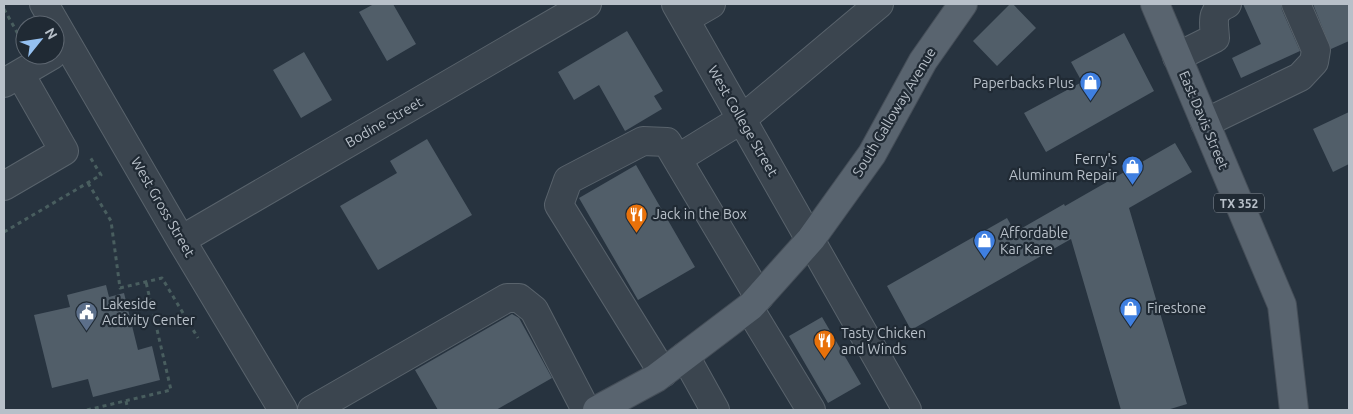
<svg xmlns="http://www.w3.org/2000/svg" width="1353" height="414" font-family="Ubuntu,sans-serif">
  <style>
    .building { fill: #515e69 }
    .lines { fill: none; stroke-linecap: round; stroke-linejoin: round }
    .minor-casing { stroke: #59636c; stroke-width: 30 }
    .major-casing { stroke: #454e58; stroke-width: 30 }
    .path { stroke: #495e5f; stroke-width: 3; stroke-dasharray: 4 4; stroke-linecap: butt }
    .minor { stroke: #3b454f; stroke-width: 28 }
    .major { stroke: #59646f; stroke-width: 28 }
    .labels { text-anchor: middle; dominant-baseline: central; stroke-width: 4.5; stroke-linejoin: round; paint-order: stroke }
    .shield { fill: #202a34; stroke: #8a939c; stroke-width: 1 }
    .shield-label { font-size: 12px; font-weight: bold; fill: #b8c0c9 }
    .poi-label { font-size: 14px; fill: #b8c0c9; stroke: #202a34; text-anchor: start }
    .street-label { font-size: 14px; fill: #b8c0c9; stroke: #202a34 }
  </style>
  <rect width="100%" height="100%" fill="#27333f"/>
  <path class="building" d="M374 4H393L416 44 387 61 359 12Z
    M1010 4H1013L1036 28 997 66 973 41Z
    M1243 4H1281L1282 10 1300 51 1241 78 1232 58 1261 44Z
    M1313 4H1349V41L1331 49Z
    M627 31 663 91 654 96 662 109 625 131 599 85 574 100 558 72Z
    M1124 33 1154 91 1046 152 1024 113 1082 82 1071 62Z
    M304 52 332 100 301 118 273 70Z
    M1349 112V164L1333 172 1313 129Z
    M427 139 472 215 378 270 340 206 397 173 390 161Z
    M1175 143 1192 172 1129 208 1187 404 1167 410H1121L1071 239 911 330 887 286 1007 218 1015 232 1064 204 1065 206Z
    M636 165 695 267 638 300 579 198Z
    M106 285 109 297 124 293 138 350 152 346 160 380 93 397 88 379 52 388 34 315 70 307 67 295Z
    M512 314 519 318 552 378 496 410H438L415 370Z
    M822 317 861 384 828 403 789 336Z"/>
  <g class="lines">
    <defs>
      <path id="minor" d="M44 4 181 240 283 410
        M676 4 907 410
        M685 19 711 4
        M1177 57 1215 38C1214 21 1210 12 1227 4
        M4 83 52 55
        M1205 123 1300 77 1314 62 1316 50 1296 4
        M677 159 742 119 879 4
        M4 186 64 151 20 74
        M181 240 587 4
        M749 308 811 410
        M685 356 715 410
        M663 373 559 205 568 180 643 141 667 142 759 297
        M312 410 507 298H519L534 310 586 410"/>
      <path id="major" d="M1155 4 1282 305 1294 410
        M597 410 656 378 751 306 811 239 872 154 923 61 963 4"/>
    </defs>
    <use href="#minor" class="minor-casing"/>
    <use href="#major" class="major-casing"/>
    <path class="path" d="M4 9 22 41
      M88 183 111 221 120 288 162 278 198 338
      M4 232 101 175 90 157
      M126 401 128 410
      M87 410 171 390 146 282"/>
    <use href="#minor" class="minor"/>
    <use href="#major" class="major"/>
  </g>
  <defs>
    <symbol id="shop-pin" viewBox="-11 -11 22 30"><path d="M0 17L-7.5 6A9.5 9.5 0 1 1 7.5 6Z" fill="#3f7fe0" stroke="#202a34"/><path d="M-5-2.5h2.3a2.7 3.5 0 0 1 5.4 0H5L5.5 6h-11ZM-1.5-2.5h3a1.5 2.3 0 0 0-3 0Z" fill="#fff"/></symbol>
    <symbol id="restaurant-pin" viewBox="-11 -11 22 30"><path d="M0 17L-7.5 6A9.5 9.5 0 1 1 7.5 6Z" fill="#e8710a" stroke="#202a34"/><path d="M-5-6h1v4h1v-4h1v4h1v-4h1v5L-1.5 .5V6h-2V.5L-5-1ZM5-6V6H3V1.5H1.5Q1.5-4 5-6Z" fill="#fff"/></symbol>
    <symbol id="civic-pin" viewBox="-11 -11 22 30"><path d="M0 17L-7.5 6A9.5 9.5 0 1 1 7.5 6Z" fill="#5c6f8a" stroke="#202a34"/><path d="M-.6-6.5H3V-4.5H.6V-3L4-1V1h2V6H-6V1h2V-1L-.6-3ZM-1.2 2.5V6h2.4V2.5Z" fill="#fff"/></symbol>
  </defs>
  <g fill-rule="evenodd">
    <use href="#shop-pin" x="1078" y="70" width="25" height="34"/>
    <use href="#shop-pin" x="1120" y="154" width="25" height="34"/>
    <use href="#restaurant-pin" x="624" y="202" width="25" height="34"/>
    <use href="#shop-pin" x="972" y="228" width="25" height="34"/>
    <use href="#shop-pin" x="1118" y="296" width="25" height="34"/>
    <use href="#civic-pin" x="74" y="300" width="25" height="34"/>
    <use href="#restaurant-pin" x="812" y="328" width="25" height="34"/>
  </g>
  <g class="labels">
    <rect class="shield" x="1214" y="193.5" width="50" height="19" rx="4"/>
    <g class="shield-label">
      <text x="1239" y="203">TX 352</text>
    </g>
    <g class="poi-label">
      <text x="1074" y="83" text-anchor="end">Paperbacks Plus</text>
      <text x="1117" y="159" text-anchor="end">Ferry's<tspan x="1117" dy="16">Aluminum Repair</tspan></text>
      <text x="653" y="214">Jack in the Box</text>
      <text x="1000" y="233">Affordable<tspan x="1000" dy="16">Kar Kare</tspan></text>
      <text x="102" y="304">Lakeside<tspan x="102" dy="16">Activity Center</tspan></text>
      <text x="1147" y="308">Firestone</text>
      <text x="841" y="333">Tasty Chicken<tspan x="841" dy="16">and Winds</tspan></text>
    </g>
    <g class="street-label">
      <text transform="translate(894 112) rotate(-59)">South Galloway Avenue</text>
      <text transform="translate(1204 120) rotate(67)">East Davis Street</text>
      <text transform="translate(743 121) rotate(60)">West College Street</text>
      <text transform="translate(384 122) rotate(-30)">Bodine Street</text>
      <text transform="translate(163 207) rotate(60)">West Gross Street</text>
    </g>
  </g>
  <rect width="1353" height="414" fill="none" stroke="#b8c0c9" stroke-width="10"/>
  <g transform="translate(40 40) rotate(60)"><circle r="24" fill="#202a34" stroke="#5d6670"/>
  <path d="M0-4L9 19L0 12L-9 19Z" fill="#95c1f1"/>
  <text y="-8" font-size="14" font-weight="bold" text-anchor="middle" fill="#b8c0c9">N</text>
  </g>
</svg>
